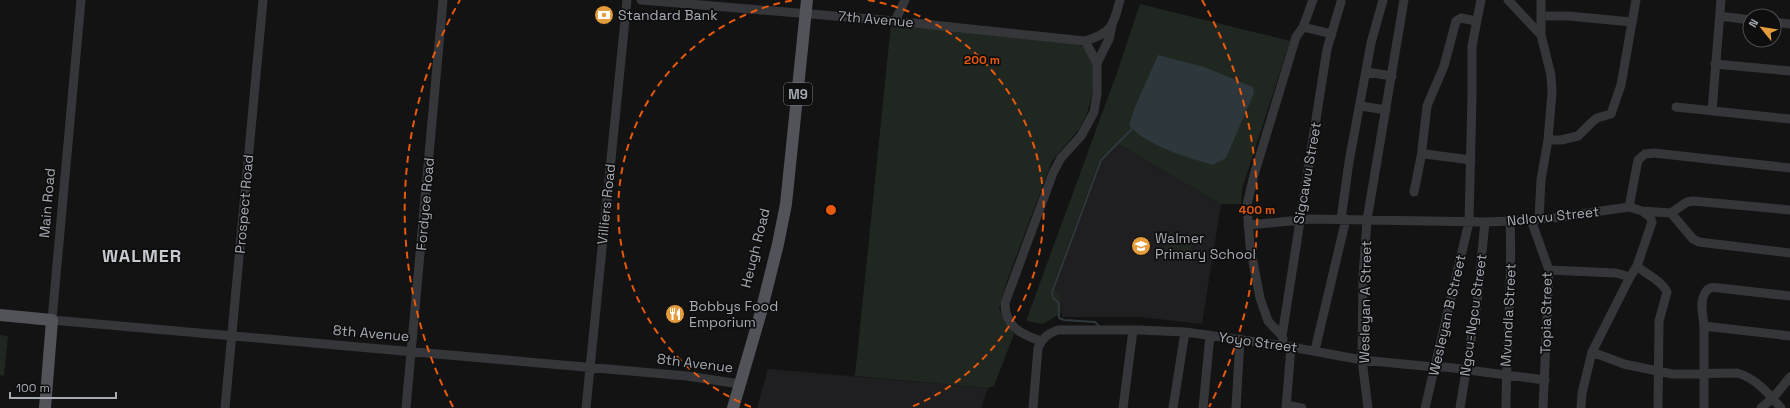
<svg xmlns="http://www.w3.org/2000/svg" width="1790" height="408" font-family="'Space Grotesk',sans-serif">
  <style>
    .built { fill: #1f1f21 }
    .green { fill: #202720 }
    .water { fill: #2d373c }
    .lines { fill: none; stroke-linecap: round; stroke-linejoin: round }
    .stream { stroke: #2d373c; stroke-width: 2 }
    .minor { stroke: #343639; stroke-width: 9 }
    .major { stroke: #515358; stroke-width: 12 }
    .ring { fill: none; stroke: #e8590c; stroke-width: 2; stroke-dasharray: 7 5 }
    .labels { text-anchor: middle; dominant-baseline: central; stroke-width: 3.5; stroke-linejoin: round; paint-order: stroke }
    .shield { fill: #0e0e0f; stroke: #787c82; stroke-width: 1 }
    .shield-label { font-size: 13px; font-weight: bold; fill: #a6abb4 }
    .poi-label { font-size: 14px; fill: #a6abb4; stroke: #0e0e0f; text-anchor: start }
    .street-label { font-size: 14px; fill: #a6abb4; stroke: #0e0e0f }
    .district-label { font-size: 18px; font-weight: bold; letter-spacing: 1px; fill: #c6cad0; stroke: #0e0e0f }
    .centre { fill: #e8590c; stroke: #0e0e0f; stroke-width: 2 }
    .ring-label { font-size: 12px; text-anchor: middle; font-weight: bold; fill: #e8590c; stroke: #0e0e0f; stroke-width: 3.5; stroke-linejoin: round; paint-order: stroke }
  </style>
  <rect width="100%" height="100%" fill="#131314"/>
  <path class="built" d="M1118 144 1221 204 1202 324 1140 317H1062L1060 294 1052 289 1100 158Z
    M768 369 988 388 981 408H757Z"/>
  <path class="green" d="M1140 4 1290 41 1242 189 1241 204H1221L1118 144 1100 158 1052 288 1060 294 1061 313 1043 324 1026 321 1118 70Z
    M891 24 1075 43 1086 48 1092 57 1094 72 1092 96 1087 113 1080 128 1052 161 1007 281 999 308 1004 321 1014 334 994 386 988 388 855 376Z
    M1167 240 1192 245 1190 261 1164 256Z
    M0 335 8 336 4 376 0 375Z"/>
  <path class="water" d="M1158 55 1204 67 1253 87 1254 93 1226 158 1212 165C1184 156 1150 147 1129 126L1134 109Z"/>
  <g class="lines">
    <path class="stream" d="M1099 326 1095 322 1064 320 1059 318V303L1053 298 1052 292 1101 160 1132 129"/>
    <path class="minor" d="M81 0 52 320 687 376 740 384
      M641 0 895 21 1085 41C1112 33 1113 26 1120 0
      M1508 0 1541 35 1551 75 1552 92 1548 140 1541 180 1539 219
      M1542 16H1569L1631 22
      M1720 16 1750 20
      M895 21 905 0
      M1774 22 1790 24
      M1303 27 1332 34
      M1541 35V0
      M1097 63 1109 39 1112 25
      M1715 64 1790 71
      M1366 72 1392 76
      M1361 106 1386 110
      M1676 107 1790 119
      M1712 111 1721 0
      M1548 140H1561L1578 136 1592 122 1597 118 1611 114 1621 85 1636 0
      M1471 160 1425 154 1422 152V149L1427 106 1444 66 1456 21 1461 18 1476 21
      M1414 192 1422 152
      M1629 207 1638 160 1645 154 1654 153 1790 168
      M1642 211 1671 213 1687 202 1693 201 1790 210
      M1671 213 1693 239 1699 242 1790 253
      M1341 219 1349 162 1371 43 1383 0
      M1531 220 1549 270 1543 408
      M1248 225 1311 219 1485 222 1510 221 1553 218 1629 207 1642 211 1650 217 1652 222 1637 266 1630 277 1592 352 1582 393 1581 408
      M1637 266C1648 276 1660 279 1667 292L1659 321 1658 408
      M1549 270 1616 273 1630 277
      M1704 326 1790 336
      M1282 336 1268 321 1260 298 1250 246 1247 205 1254 175 1296 37 1303 27 1313 0
      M1283 339 1282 336 1327 49 1341 2
      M1041 341C1021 334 1005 327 1005 303L1053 173 1061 158 1081 136 1094 112 1097 94V63L1085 41
      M1315 350 1346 219
      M1592 352 1624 364 1672 374 1737 373C1756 378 1769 394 1781 408
      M1286 405 1302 408
      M225 408 263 0
      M406 408 443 0
      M586 408 627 0
      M1033 408 1038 348C1042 338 1048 333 1058 330H1139L1185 332 1286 346 1362 360 1434 367H1445L1545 380
      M1123 408 1133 330
      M1173 408 1185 332
      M1203 408 1210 335
      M1236 408 1240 339
      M1286 408 1291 347
      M1368 408 1362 360 1363 276 1367 220 1404 0
      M1425 408 1469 222 1472 97V46L1481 0
      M1460 408 1477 303 1485 222
      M1506 408C1506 346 1513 283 1510 221
      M1704 408C1704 381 1704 355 1704 328 1704 317 1699 305 1704 295 1707 287 1712 287 1719 288L1790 296
      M1761 408 1773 398 1790 377"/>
    <path class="major" d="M0 315 52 320 45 408
      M733 408 761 312 778 244 786 204 807 0"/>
  </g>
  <g class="ring">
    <path d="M751 407A213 213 0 0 1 794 0M868 0A213 213 0 0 1 911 407"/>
    <path d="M453 407A426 426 0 0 1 460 0M1202 0A426 426 0 0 1 1209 407"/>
  </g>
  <defs>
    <symbol id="bank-disc" viewBox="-11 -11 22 22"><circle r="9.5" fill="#e49b3b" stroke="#0e0e0f"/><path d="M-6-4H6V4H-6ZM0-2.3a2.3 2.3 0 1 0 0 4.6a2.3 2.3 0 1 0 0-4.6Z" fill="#fff"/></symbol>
    <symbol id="school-disc" viewBox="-11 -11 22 22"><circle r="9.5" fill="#e49b3b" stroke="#0e0e0f"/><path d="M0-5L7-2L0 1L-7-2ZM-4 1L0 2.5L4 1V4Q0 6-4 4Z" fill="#fff"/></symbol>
    <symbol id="restaurant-disc" viewBox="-11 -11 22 22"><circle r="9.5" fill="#e49b3b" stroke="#0e0e0f"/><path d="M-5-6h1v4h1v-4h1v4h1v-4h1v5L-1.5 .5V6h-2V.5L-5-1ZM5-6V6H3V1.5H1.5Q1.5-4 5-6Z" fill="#fff"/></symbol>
  </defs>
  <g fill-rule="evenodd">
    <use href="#bank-disc" x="593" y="4" width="22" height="22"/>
    <use href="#school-disc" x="1130" y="235" width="22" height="22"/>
    <use href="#restaurant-disc" x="664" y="303" width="22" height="22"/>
  </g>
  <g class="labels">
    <rect class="shield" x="784" y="83" width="28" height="22" rx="3"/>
    <g class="shield-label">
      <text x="798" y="94">M9</text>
    </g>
    <g class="poi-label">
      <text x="618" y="15">Standard Bank</text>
      <text x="1155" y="238">Walmer<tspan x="1155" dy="16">Primary School</tspan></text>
      <text x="689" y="306">Bobbys Food<tspan x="689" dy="16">Emporium</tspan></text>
    </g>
    <g class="street-label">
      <text transform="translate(876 19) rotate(5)">7th Avenue</text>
      <text transform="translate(1307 173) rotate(-80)">Sigcawu Street</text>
      <text transform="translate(47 203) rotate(-85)">Main Road</text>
      <text transform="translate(244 204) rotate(-85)">Prospect Road</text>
      <text transform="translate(425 204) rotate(-85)">Fordyce Road</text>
      <text transform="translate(606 204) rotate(-84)">Villiers Road</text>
      <text transform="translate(1553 216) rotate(-6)">Ndlovu Street</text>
      <text transform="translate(755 248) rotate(-76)">Heugh Road</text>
      <text transform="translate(1365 302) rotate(-89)">Wesleyan A Street</text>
      <text transform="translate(1546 313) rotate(-89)">Topia Street</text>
      <text transform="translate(1447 315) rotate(-77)">Wesleyan B Street</text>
      <text transform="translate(1473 315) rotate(-82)">Ngcu-Ngcu Street</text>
      <text transform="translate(1508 315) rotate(-87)">Mvundla Street</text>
      <text transform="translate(371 333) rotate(5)">8th Avenue</text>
      <text transform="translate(1258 342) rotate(8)">Yoyo Street</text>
      <text transform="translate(695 363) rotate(7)">8th Avenue</text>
    </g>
    <g class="district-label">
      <text x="142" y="255">WALMER</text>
    </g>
  </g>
  <circle cx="831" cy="210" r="6" class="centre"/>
  <g class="ring-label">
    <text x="982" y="64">200 m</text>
    <text x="1257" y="214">400 m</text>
  </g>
  <g transform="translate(1762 28) rotate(300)"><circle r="19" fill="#0e0e0f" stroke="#4b4d51"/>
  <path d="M0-3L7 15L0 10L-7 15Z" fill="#e49b3b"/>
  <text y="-6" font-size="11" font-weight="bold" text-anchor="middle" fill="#a6abb4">N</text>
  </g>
  <path d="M10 392v6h106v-6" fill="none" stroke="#a6abb4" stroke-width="2"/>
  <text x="16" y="392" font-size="12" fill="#a6abb4" stroke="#0e0e0f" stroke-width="3" paint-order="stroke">100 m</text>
</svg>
